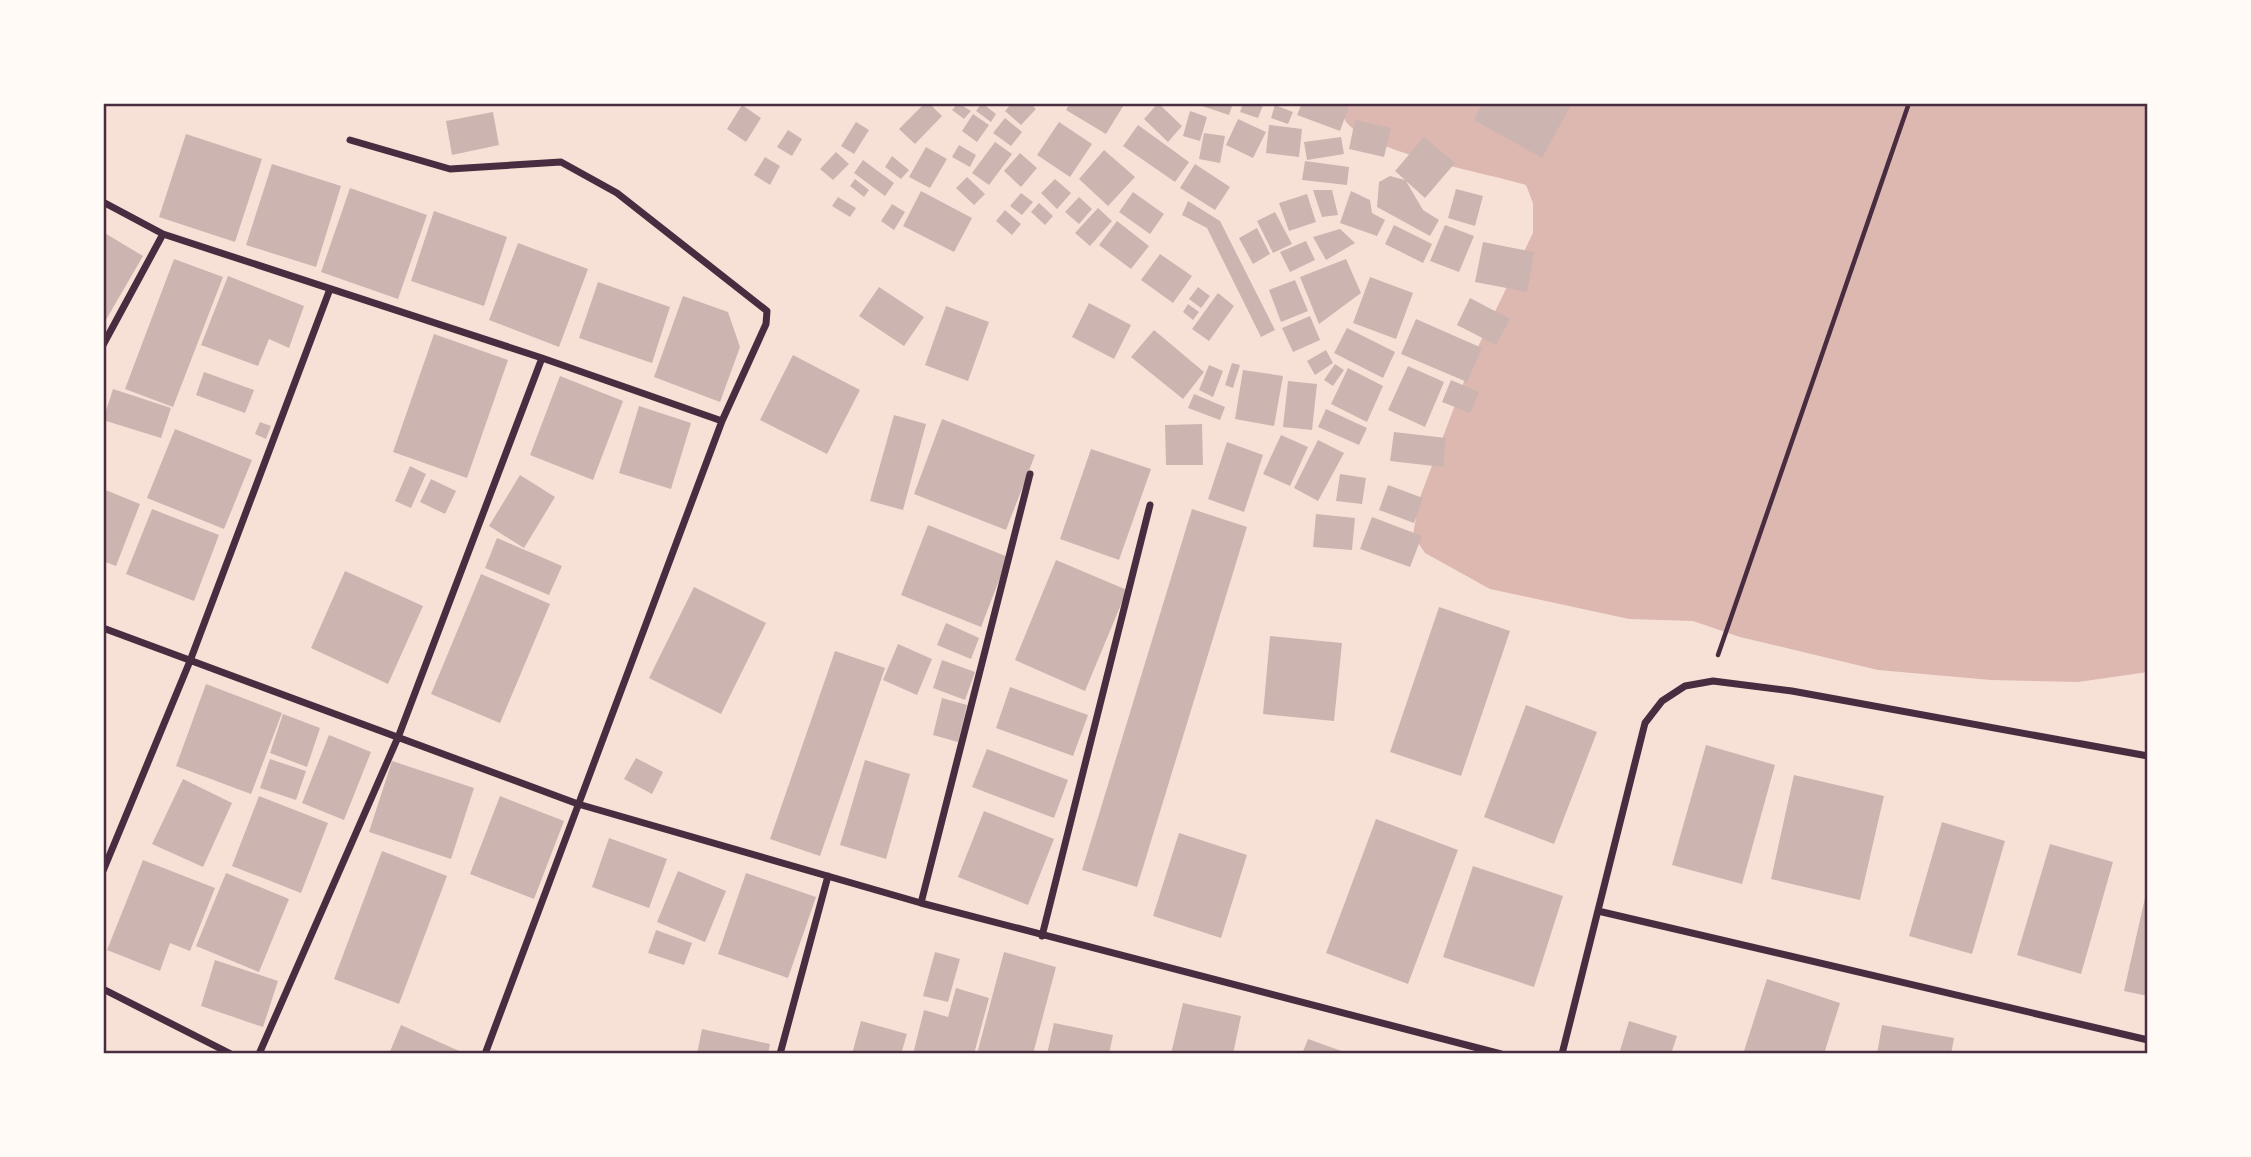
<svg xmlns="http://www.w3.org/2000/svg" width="2251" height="1157" font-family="Karla,sans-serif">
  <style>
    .water { fill: #dcb8b0 }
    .building { fill: #ccb4b1 }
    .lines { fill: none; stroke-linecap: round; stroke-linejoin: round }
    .path { stroke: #4a2c40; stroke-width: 4.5 }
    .minor { stroke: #4a2c40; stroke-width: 7 }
    .neatline { fill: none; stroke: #4a2c40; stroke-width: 2.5 }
  </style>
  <rect width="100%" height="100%" fill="#f7e1d7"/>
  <path class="water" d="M1340 103H2148V672L2078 682 1991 680 1878 670 1740 637 1693 621 1629 619 1490 589 1425 553 1413 535 1419 500 1474 355 1533 233V203L1526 185C1484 172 1373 154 1347 123 1343 119 1342 109 1340 103Z"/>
  <path class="building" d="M925 103H929L942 116 915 144 899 129Z
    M958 103 971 111 964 119 952 110Z
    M982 103 996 114 991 122 976 111Z
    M1012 103H1030L1036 109 1021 125 1005 111Z
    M1070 103H1125L1106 134 1066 110Z
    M1158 103 1182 126 1168 142 1144 119Z
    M1193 103H1233L1229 115Z
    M1243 103 1263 105 1258 118 1240 112Z
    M1302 103H1350L1340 131 1297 115Z
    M1483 103H1572L1542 158 1474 120Z
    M742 105 761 118 746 142 727 129Z
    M1275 105 1293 112 1288 124 1271 118Z
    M1190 111 1207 117 1200 141 1183 136Z
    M493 112 499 145 452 155 446 121Z
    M973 114 989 125 977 142 962 131Z
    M1005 118 1022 132 1011 146 993 133Z
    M1238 119 1266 132 1253 158 1226 145Z
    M1355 120 1391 128 1384 157 1349 149Z
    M856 122 869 130 854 154 841 146Z
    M1059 122 1092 144 1070 177 1037 155Z
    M1138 125 1189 162 1175 182 1123 146Z
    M1269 125 1302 129 1299 157 1266 153Z
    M788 130 802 139 792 156 777 147Z
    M1204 133 1225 136 1220 163 1199 159Z
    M186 134 262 159 235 242 159 217Z
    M1341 137 1344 154 1307 160 1304 142Z
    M1424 137 1455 163 1425 198 1406 181 1423 210 1439 220 1430 236 1377 207 1379 182 1390 176 1405 180 1395 171Z
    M995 142 1012 154 989 185 972 173Z
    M959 145 976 155 970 167 952 157Z
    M926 147 947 159 930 188 909 177Z
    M1104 150 1135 177 1108 206 1079 179Z
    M836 152 849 164 833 180 820 169Z
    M1020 153 1037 168 1021 187 1004 171Z
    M892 156 909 170 901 179 885 167Z
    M765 157 780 166 770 185 754 175Z
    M863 160 894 183 885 196 854 173Z
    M1305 161 1349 167 1347 185 1302 180Z
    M272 164 341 186 316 267 246 245Z
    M1195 164 1230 187 1215 210 1180 188Z
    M967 177 985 194 974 205 956 188Z
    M855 179 869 190 864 197 850 186Z
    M1055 179 1071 193 1057 209 1041 193Z
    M350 188 427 215 398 299 321 272Z
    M1456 189 1483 196 1475 226 1448 218Z
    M1313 190H1332L1338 215 1322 217Z
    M921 191 972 218 954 252 903 226Z
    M1351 191 1370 200 1372 213 1385 220 1377 236 1340 223Z
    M1133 192 1164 214 1150 234 1119 212Z
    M1021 193 1033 202 1022 215 1010 206Z
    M1307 194 1316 222 1289 231 1279 203Z
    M838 197 856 208 850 217 832 206Z
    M1079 197 1092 209 1079 224 1065 212Z
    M1188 201 1220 221 1275 330 1261 337 1207 228 1182 215Z
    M1039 203 1053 216 1045 225 1031 212Z
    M892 204 905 212 894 230 881 221Z
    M1098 208 1112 221 1090 246 1075 233Z
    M1005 210 1021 224 1012 235 996 221Z
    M434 211 507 237 484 306 411 281Z
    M1275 212 1292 244 1273 253 1257 221Z
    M1117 221 1149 246 1131 269 1099 245Z
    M1394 225 1432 244 1423 263 1385 244Z
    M1445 225 1474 236 1459 272 1430 261Z
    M1257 228 1270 254 1253 264 1239 238Z
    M1340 229 1355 243 1326 260 1313 237Z
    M103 232 143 256 103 325Z
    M1306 241 1315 260 1290 272 1280 252Z
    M1483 242 1534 252 1527 292 1475 282Z
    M518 243 588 269 559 347 489 320Z
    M1160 254 1192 276 1173 303 1141 280Z
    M174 259 223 277 173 407 125 389Z
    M1346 259 1361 293 1319 324 1300 277Z
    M228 276 304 306 289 348 269 339 258 366 201 345Z
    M1370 277 1413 293 1396 339 1353 323Z
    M1295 280 1308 311 1281 322 1269 290Z
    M598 282 670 307 652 363 579 338Z
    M879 287 924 317 904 346 859 316Z
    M1198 287 1210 296 1201 308 1189 299Z
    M1218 293 1234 306 1209 341 1192 329Z
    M683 296 728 312 740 347 720 402 654 377Z
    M1470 298 1510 319 1496 345 1457 325Z
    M1089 303 1131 325 1114 359 1072 337Z
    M1188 304 1199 312 1193 320 1183 312Z
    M946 306 989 322 968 381 925 365Z
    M1310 316 1320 340 1293 352 1282 328Z
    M1416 319 1482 348 1467 382 1401 354Z
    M1347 328 1395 352 1383 378 1334 353Z
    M1154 330 1204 372 1183 399 1131 357Z
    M434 334 508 360 467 478 393 452Z
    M1326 350 1333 363 1315 375 1307 361Z
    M793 355 860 390 827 454 760 420Z
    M1232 363 1240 365 1233 388 1225 385Z
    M1335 364 1344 370 1333 386 1324 380Z
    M1209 365 1223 371 1213 397 1199 390Z
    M1408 366 1444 382 1425 427 1388 410Z
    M1348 368 1383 386 1367 422 1331 404Z
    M1243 370 1283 376 1274 426 1235 419Z
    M204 372 254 390 245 413 196 395Z
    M560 376 623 401 593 480 530 455Z
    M1451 380 1479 392 1470 413 1442 402Z
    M1288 381 1317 384 1312 430 1283 427Z
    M113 389 171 408 161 438 103 420Z
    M1194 394 1225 407 1220 420 1188 408Z
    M639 406 691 423 671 489 619 473Z
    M1326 409 1367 428 1359 445 1318 427Z
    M894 415 926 424 903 510 870 501Z
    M942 419 1035 455 1006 530 914 494Z
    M260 422 271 426 266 439 255 434Z
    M1202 424 1203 465H1166L1165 425Z
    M175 429 252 460 224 529 147 498Z
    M1394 432 1446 438 1443 467 1390 461Z
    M1281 435 1308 447 1290 486 1263 474Z
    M1318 440 1344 453 1318 501 1294 488Z
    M1227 442 1263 455 1244 512 1208 499Z
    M1091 449 1151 469 1119 560 1060 539Z
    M410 466 426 474 411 508 395 501Z
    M1340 474 1366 478 1362 504 1336 501Z
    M520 475 555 497 524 548 489 526Z
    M431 479 456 491 445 514 420 502Z
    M1388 485 1423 498 1414 523 1379 510Z
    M103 489 140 504 116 566 103 561Z
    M152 509 219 535 194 601 126 574Z
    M1192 509 1247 527 1137 887 1082 870Z
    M1316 514 1355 518 1352 550 1313 547Z
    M1372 517 1422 536 1410 567 1360 549Z
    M928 525 1008 557 981 627 901 595Z
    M497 538 562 566 549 595 485 568Z
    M1056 560 1127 590 1085 691 1015 660Z
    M345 571 423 606 388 684 311 648Z
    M481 574 550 604 500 723 431 694Z
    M694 587 766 623 721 714 649 678Z
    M1439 607 1510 631 1461 776 1390 752Z
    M946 623 979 638 971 659 937 645Z
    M1270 636 1342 643 1334 721 1263 714Z
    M898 644 932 659 917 695 883 680Z
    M835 651 885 668 820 856 770 839Z
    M942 660 975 672 965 700 933 688Z
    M206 684 282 713 251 794 176 766Z
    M1010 687 1088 715 1073 756 996 728Z
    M942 698 967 705 958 742 933 735Z
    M1526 705 1597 732 1554 844 1484 817Z
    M283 714 320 728 307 767 270 753Z
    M329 735 371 752 344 820 302 803Z
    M1706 745 1775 765 1742 884 1672 865Z
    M987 749 1068 780 1054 818 972 787Z
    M636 758 663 772 652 794 624 779Z
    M270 759 306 771 296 800 260 788Z
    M865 760 910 774 886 859 840 845Z
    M392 761 474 788 451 859 369 832Z
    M1794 775 1884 796 1860 900 1771 879Z
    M183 779 232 803 203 867 152 844Z
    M259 796 328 823 301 893 232 866Z
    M500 796 564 821 534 899 470 874Z
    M984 811 1054 839 1028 905 958 877Z
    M1376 819 1458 850 1408 984 1326 953Z
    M1942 822 2005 841 1972 954 1909 936Z
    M1179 833 1247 855 1221 938 1153 916Z
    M609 838 667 859 649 908 592 887Z
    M2050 844 2113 862 2081 974 2017 955Z
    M382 851 447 876 399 1004 334 979Z
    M143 860 215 888 190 951 170 943 160 971 107 950Z
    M1473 866 1563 896 1534 987 1443 957Z
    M678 871 726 891 705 942 657 922Z
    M226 873 289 899 259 972 196 946Z
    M746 873 816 897 788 978 718 954Z
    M2147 889H2148V996L2124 991Z
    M656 930 692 943 684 965 648 953Z
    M935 952 960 959 948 1002 923 996Z
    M1004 952 1056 967 1033 1054H977Z
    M215 960 278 981 263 1027 201 1006Z
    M1767 979 1840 1003 1824 1054 1744 1051Z
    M956 988 989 998 974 1054H913L924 1010 948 1017Z
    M1183 1003 1241 1016 1233 1054H1171Z
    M861 1021 907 1034 901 1054H852Z
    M1629 1021 1677 1036 1671 1054H1619Z
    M1054 1023 1113 1035 1109 1054H1047Z
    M401 1025 466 1054H389Z
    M1882 1025 1954 1038 1951 1054H1877Z
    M702 1029 770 1044 768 1054H697Z
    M1308 1039 1347 1053V1054H1302Z"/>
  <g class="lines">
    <path class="path" d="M1718 655 1909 103"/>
    <path class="minor" d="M350 140 450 169 561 162 617 193 767 311 766 324 722 421 485 1054
      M103 202 163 234 542 358 722 421
      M103 345 163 234
      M103 628 578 804 921 903 1501 1054
      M103 871 190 661 330 289
      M921 903 1030 474
      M1598 911 2148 1040
      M1042 936 1150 505
      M103 989 231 1054
      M259 1054 399 735 542 358
      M780 1054 828 876
      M1562 1054 1645 723 1662 701 1685 686 1713 681 1792 691 2148 756"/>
  </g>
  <rect width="2251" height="1157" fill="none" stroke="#fffaf5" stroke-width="210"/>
  <rect x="105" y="105" width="2041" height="947" class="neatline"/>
</svg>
